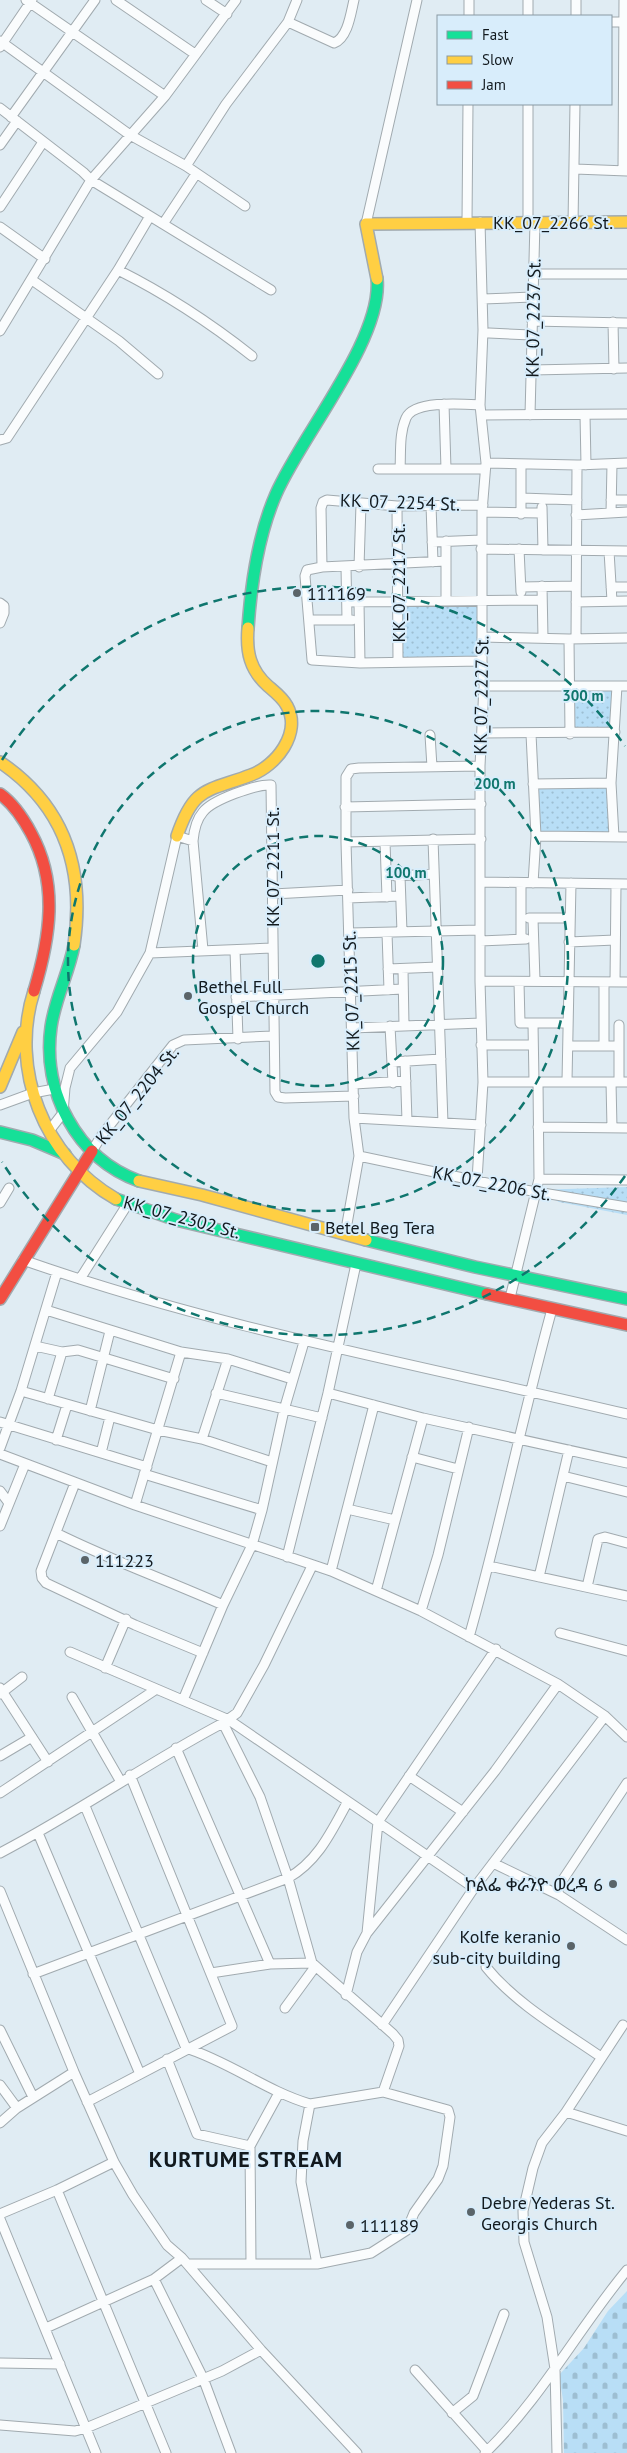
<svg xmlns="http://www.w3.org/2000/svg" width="627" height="2453" font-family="'PT Sans','Noto Sans Ethiopic',sans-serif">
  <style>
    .grass { fill: url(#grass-dots) }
    .cemetery { fill: url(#cemetery-stones) }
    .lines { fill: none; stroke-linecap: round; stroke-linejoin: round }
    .street-casing { stroke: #a1aaaf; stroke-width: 11 }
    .fast-casing { stroke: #a1aaaf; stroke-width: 14 }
    .slow-casing { stroke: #a1aaaf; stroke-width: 14 }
    .jam-casing { stroke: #a1aaaf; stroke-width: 14 }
    .street { stroke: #fafcfd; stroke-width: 9 }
    .fast { stroke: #16e098; stroke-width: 11 }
    .slow { stroke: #ffcf43; stroke-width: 11 }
    .jam { stroke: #f24e42; stroke-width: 11 }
    .ring { fill: none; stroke: #0f766e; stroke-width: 2.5; stroke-dasharray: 9 6 }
    .poi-dot { fill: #5a6469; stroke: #d8edfb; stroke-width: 2 }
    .labels { text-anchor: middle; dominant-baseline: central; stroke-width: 4; stroke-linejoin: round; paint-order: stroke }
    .street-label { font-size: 18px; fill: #121a1f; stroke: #d8edfb }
    .poi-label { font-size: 18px; fill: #121a1f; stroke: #d8edfb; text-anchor: start }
    .district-label { font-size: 22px; font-weight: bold; letter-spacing: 1px; fill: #121a1f; stroke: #d8edfb }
    .centre { fill: #0f766e; stroke: #d8edfb; stroke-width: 2.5 }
    .ring-label { font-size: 15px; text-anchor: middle; font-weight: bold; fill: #0f766e; stroke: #d8edfb; stroke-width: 4; stroke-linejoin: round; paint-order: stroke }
  </style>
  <defs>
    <pattern id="grass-dots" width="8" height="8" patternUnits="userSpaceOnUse" patternTransform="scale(1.25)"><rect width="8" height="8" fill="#b8def6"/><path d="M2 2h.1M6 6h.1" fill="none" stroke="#9dbed2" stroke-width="1.8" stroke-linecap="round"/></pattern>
    <pattern id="cemetery-stones" width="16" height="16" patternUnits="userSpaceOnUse" patternTransform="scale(1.25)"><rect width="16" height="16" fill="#b8def6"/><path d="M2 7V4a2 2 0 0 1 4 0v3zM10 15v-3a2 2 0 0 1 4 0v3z" fill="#9dbed2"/></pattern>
  </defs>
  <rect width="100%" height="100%" fill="#e0ecf3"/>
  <path class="grass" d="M483 600 482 661 400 663 398 601Z
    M617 686 615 732 570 734 569 688Z
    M611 783 614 837 536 836 533 784Z
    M627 1187V1215L559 1202 536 1190Z"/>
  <path class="cemetery" d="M627 2291V2453H564L563 2400 559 2375 584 2348 608 2311Z"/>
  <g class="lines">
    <defs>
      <path id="street" d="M26 0 165 96
        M116 0 195 54
        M206 0 227 14
        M528 0V16
        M469 16V0
        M576 16V0
        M288 22 334 43C348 38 351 12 354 0
        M611 22H627
        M0 41 130 135 186 166 245 206
        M0 47 32 0
        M528 104V222
        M0 108 83 172 91 180 271 290
        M11 117 95 0
        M0 145 17 121
        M186 166 226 104 288 22 297 0
        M575 169 627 171
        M623 171 624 0
        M0 207 43 142
        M467 222 468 104
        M573 223 575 104
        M163 224 196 174
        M366 224 417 0
        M0 227 45 259
        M118 270C166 294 209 322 252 356
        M534 274H627
        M32 280 119 341 158 374
        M483 299 532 297
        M532 321 627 323
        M613 322 614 369
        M0 331 91 180 165 96 236 0
        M489 333 531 335
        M532 370 627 368
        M444 404 446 469
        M482 415 627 414
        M530 415 535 222
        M585 415 586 465
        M0 440 7 438 118 270 150 216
        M486 463 577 465 627 463
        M521 464V514
        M378 469H485
        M400 469C401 452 399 434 406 418 414 400 463 404 480 405
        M522 498 577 500
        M611 500H627
        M431 505 433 562
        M397 506 398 661
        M542 507 543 550
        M482 512 542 513
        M611 513 612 464
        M576 515 627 512
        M446 541V600
        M432 542 481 540
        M481 549 627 551
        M519 549 521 592
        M609 551 612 601
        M446 561 322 567 307 570 305 576 312 660 360 663 482 661
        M322 567 321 508 323 502 327 500 397 506 483 505
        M346 567 347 619
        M359 567 361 504
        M542 586 543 638
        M521 587 576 586
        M611 587H627
        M347 602 541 600
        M359 602 360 663
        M576 602 627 601
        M0 603 4 606V613L0 623
        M310 620H352
        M483 637 569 639 627 638
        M569 639 570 734
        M576 639 577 465
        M484 686H627
        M482 733 615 732
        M531 734 536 836 533 883
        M430 735 432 767
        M533 784 611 783
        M345 807 481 804
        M536 836 627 837
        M614 837 611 783 617 686
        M433 839 443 1123
        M346 842 481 839
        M385 842 387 897
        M395 876 434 874
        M400 876 402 932
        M481 882 627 884
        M273 894 348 890
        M348 898 400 896
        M529 918H570
        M533 919 535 981
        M350 933 480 930
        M387 933 389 990
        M521 939V883
        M480 941 526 939
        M569 942 615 940
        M203 950 193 841C194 830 196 820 203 812 212 800 256 784 271 785L275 1092 278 1097 285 1098 354 1096
        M235 950 238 1039
        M150 953 272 948
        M388 969 438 967
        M403 969 404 1026
        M480 981 627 982
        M519 982 520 1023H568
        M604 982V1046
        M615 982 616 885
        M236 997 403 989
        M533 1024 534 1082
        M390 1026 393 1083
        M352 1028 481 1023
        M481 1045H533
        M568 1046H619
        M405 1061 407 1121
        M392 1062 441 1059
        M567 1081 571 883
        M483 1082H627
        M611 1082 612 1128
        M619 1082V1025
        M354 1084 406 1081
        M0 1105 33 1093 54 1089
        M354 1118 481 1125
        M538 1127 627 1128
        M49 1131 63 1113 65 1088 70 1068 117 1012 150 953 177 836 193 841
        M92 1151 102 1135 173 1045 184 1040 273 1036
        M359 1156 496 1185 627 1207
        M539 1179 627 1180
        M477 1180 483 1082 480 981V766L484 686 482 661V512L486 463 480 405 483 330 480 222
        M0 1203 9 1188
        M345 1235 359 1156 354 1118 346 842V777L351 769 359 768 480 766
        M23 1260C219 1329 425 1366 627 1414
        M80 1279 127 1205
        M510 1298 539 1179 538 1082
        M46 1310 181 1352 228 1359 292 1379
        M35 1346 62 1352 78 1350 174 1379
        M21 1391 158 1430 202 1439 272 1462
        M216 1393 322 1418
        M328 1393 423 1418 627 1463
        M48 1399 62 1352
        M90 1411 110 1331
        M0 1422 147 1467
        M202 1439 228 1359
        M56 1440 67 1405
        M0 1448 21 1391 57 1272
        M101 1453 110 1417
        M0 1454 135 1505 331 1571 421 1611 558 1684 605 1716 627 1737
        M412 1457 458 1469
        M144 1474 262 1510
        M563 1476 627 1492
        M75 1483 41 1571 42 1578 46 1583 135 1625 203 1653
        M0 1491 9 1503
        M135 1505 181 1352
        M347 1509 395 1520
        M0 1526 25 1464
        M56 1533C110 1560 167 1580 223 1605
        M287 1557 328 1393 356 1264
        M489 1566 627 1596
        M331 1571 374 1405
        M539 1577 569 1450
        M587 1587 598 1539 605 1537 627 1543
        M376 1591 423 1418
        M421 1611 438 1555 469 1427
        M560 1633 627 1651
        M469 1637C500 1528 522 1418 552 1309
        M70 1652 229 1720 378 1822 367 1933
        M105 1668 126 1619
        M0 1688 48 1762
        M0 1694 22 1677
        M72 1697 121 1782
        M183 1700 223 1605 252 1545 262 1510 284 1410 304 1342
        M176 1748 270 1964
        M0 1756 32 1737
        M409 1776 463 1812
        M0 1793 155 1690
        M85 1806 186 2048C230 2062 266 2091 310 2104
        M38 1833 140 2074
        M0 1853C77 1813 147 1763 223 1723L237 1713 264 1665 312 1566
        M493 1863 559 1895 627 1940
        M474 1888 378 1822 496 1649
        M0 1891 74 2072 114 2162 133 2195 167 2245 182 2258 261 2350 357 2453
        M559 1895 558 1891 560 1884 627 1783
        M486 1967C516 2004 562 2030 601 2057
        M211 1973 270 1964 312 1963
        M33 1974 288 1878C318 1861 331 1832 347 1803
        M346 1995 357 1952 367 1933 495 1771 558 1684
        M285 2008 315 1967
        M382 2025 474 1888 605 1716
        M0 2030 33 2097
        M167 2059 197 2134 250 2146
        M0 2085 17 2108
        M87 2102 232 2026 130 1775
        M566 2112 623 2025
        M0 2123 17 2108 74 2072
        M57 2190 166 2453
        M0 2214 57 2190 114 2162
        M0 2219 96 2453
        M188 2264H317L301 2182 303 2141 310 2104 383 2092 399 2046 398 2040 393 2034 312 1963 288 1878 260 1797 223 1723
        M251 2264 250 2146 279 2093
        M317 2264 371 2253 407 2230 414 2213 438 2179 443 2166 450 2117 448 2110 383 2092
        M154 2279 203 2378 231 2453
        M46 2328 154 2279 182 2258
        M0 2363 60 2364
        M415 2370 487 2451
        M452 2413 473 2396 504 2314
        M0 2425 75 2431 86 2428 222 2371 261 2350
        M485 2453C541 2399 578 2329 627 2270
        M557 2453 555 2369 547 2317 524 2242 523 2211 533 2168 542 2143 566 2112 627 2131"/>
      <path id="fast" d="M248 628C251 584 258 535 276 494 301 436 383 339 377 279
        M74 945C69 973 55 998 51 1027 42 1091 76 1158 139 1181
        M0 1132 32 1140 65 1154
        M116 1199 176 1220 487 1294
        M366 1240 475 1267 627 1299"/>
      <path id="slow" d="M377 279 366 224 627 222
        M0 762C65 806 85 870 74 945
        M177 836C194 786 206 792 251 775 276 766 302 733 287 706 283 698 275 692 268 686 250 670 246 652 248 628
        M34 991C9 1069 44 1158 116 1199
        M0 1087 23 1032
        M139 1181 202 1195 366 1240"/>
      <path id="jam" d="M0 794C14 804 23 818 31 833 59 884 50 938 34 991
        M487 1294 627 1325
        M0 1299 92 1151"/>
    </defs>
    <use href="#street" class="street-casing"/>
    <use href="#fast" class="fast-casing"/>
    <use href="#slow" class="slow-casing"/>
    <use href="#jam" class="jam-casing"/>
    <use href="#street" class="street"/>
    <use href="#fast" class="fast"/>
    <use href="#slow" class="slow"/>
    <use href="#jam" class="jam"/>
  </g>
  <g class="ring">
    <circle cx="318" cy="961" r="125"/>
    <circle cx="318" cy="961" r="250"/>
    <path d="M625 1176A375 375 0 0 1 2 1162M2 760A375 375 0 0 1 625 746"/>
  </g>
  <g class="poi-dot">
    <circle cx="297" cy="593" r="5"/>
    <circle cx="188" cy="996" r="5"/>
    <rect x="310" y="1222" width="10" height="10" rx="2.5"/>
    <circle cx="85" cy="1560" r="5"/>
    <circle cx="613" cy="1884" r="5"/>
    <circle cx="571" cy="1946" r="5"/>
    <circle cx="471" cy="2212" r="5"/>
    <circle cx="350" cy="2225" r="5"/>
  </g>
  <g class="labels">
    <g class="street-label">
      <text x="553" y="222">KK_07_2266 St.</text>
      <text transform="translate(533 318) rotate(-89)">KK_07_2237 St.</text>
      <text transform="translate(400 502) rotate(2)">KK_07_2254 St.</text>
      <text transform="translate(398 583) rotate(-90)">KK_07_2217 St.</text>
      <text transform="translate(481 695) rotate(-89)">KK_07_2227 St.</text>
      <text transform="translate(272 867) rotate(-90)">KK_07_2211 St.</text>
      <text transform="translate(351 991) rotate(-92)">KK_07_2215 St.</text>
      <text transform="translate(137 1095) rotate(-51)">KK_07_2204 St.</text>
      <text transform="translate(492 1183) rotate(11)">KK_07_2206 St.</text>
      <text transform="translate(182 1217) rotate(15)">KK_07_2302 St.</text>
    </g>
    <g class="poi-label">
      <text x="307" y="593">111169</text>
      <text x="198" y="986">Bethel Full<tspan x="198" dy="21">Gospel Church</tspan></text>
      <text x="325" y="1227">Betel Beg Tera</text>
      <text x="95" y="1560">111223</text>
      <text x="603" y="1884" text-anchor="end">ኮልፌ ቀራንዮ ወረዳ 6</text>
      <text x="561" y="1936" text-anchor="end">Kolfe keranio<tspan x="561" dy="21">sub-city building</tspan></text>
      <text x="481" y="2202">Debre Yederas St.<tspan x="481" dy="21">Georgis Church</tspan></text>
      <text x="360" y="2225">111189</text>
    </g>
    <g class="district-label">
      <text x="246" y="2159">KURTUME STREAM</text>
    </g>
  </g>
  <circle cx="318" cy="961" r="8" class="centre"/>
  <g class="ring-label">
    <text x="583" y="701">300 m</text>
    <text x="495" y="789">200 m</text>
    <text x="406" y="878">100 m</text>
  </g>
  <rect x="437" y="15" width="175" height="90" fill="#d8edfb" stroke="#8999a3"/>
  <rect x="447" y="31" width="25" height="8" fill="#16e098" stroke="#8999a3"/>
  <text x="482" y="40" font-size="15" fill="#121a1f">Fast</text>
  <rect x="447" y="56" width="25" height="8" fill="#ffcf43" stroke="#8999a3"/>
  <text x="482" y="65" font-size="15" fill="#121a1f">Slow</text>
  <rect x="447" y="81" width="25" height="8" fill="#f24e42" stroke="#8999a3"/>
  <text x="482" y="90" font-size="15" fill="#121a1f">Jam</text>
</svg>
